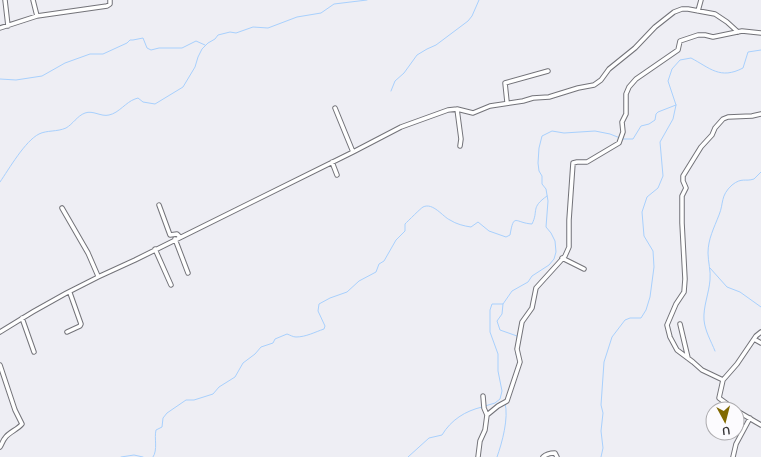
<svg xmlns="http://www.w3.org/2000/svg" width="761" height="457" font-family="Mulish,sans-serif">
  <style>
    .lines { fill: none; stroke-linecap: round; stroke-linejoin: round }
    .stream { stroke: #a8d0fd; stroke-width: 1 }
    .street-casing { stroke: #737379; stroke-width: 5.5 }
    .street { stroke: #fff; stroke-width: 3.5 }
  </style>
  <rect width="100%" height="100%" fill="#eeeef4"/>
  <g class="lines">
    <path class="stream" d="M0 79 16 80 42 76 65 63 90 54H103L127 43 130 40H133L143 38 147 48 151 50 159 48H182L196 41 205 45
      M391 91 395 81 404 73 417 55 427 49 436 45 468 21 472 16 479 0
      M623 139H633L641 126 649 124 655 120 656 114 658 112 676 105
      M0 182C9 169 25 141 39 134 47 130 57 132 66 128 73 124 77 116 85 113 93 110 101 117 109 115 119 113 126 102 135 99L138 98 143 102 155 104 183 87 195 67 198 57 202 49 208 43 215 39 218 35 230 32 236 33 253 27 268 28 297 17 321 13 334 4 367 0
      M710 268 727 287 740 292 761 307
      M503 304 502 314 497 321 500 330 517 336V341
      M715 351C711 341 705 331 704 320 703 307 709 293 710 280 711 271 708 262 708 253 708 239 714 228 719 215 724 203 720 196 732 185 742 177 745 182 754 179L761 172
      M516 354 518 360
      M485 406 495 403 500 399 502 391 498 371V354L490 332V310L492 304H503L512 291 528 282 532 276 549 265 554 259 556 252 555 241 551 233 546 227 548 201 546 189 542 184V176L539 171 538 163 539 148 542 136 552 131 564 133 595 131 610 134 620 138
      M121 457 134 455 143 457
      M153 457C158 450 154 438 156 430L162 427 163 418 167 413 186 400H194L213 394 219 387 235 377 243 363 255 354 261 347 273 343 275 339 287 334C290 335 293 337 296 337 306 337 315 332 324 329L325 326 318 311 319 304 330 298 347 292 359 281 376 272 379 264 384 261 396 240 405 231V224C408 221 421 208 423 207 433 202 443 217 450 220 456 224 464 226 471 227L478 222 489 231 506 237 510 235C514 212 515 223 532 224 539 210 530 208 547 196
      M408 457 429 438 442 435C451 420 465 411 482 407
      M497 457C502 443 509 418 505 403
      M601 457 603 448 601 431 603 413 601 405 604 362 612 337 625 320 630 318H641L646 310 650 297 654 267 653 251 644 236 642 212 647 197 658 188 663 176 660 142 673 119 676 105 668 81 672 69 680 60 691 58C710 68 720 80 743 68L748 52 761 50"/>
    <defs>
      <path id="street" d="M5 0 8 26
        M698 11 701 0
        M37 16 107 6 110 4V0
        M0 28 37 16 33 0
        M507 102 505 83 548 71
        M335 108 353 152
        M457 109 461 139 460 146
        M332 162 337 175
        M159 205 170 235 177 234 180 237
        M62 208 88 253 98 276
        M175 239 188 273
        M155 249 171 285
        M562 258 584 269
        M22 318 34 352
        M680 324 688 358
        M0 332C42 305 89 280 135 260L353 152 401 127 448 110 457 109 473 113 490 106 523 101 533 98 549 97 578 88 594 85 601 80 609 69 635 48 655 27 674 12 682 9H688L715 14 727 22 738 32
        M67 332 80 326 81 324 70 293
        M754 339 761 343
        M0 365 15 410 22 424C17 430 9 432 5 438 3 440 2 444 0 447
        M723 380 702 370 693 362 677 350 670 337 667 325 676 304 684 292 685 279 682 223V196L686 188 683 181V176L701 147 712 135 715 128 723 119 728 117 752 116 761 114
        M734 409 719 398 723 380 737 364 756 336 761 332
        M737 411 761 425
        M487 415 498 406 507 401 520 362 517 349 522 322 532 308 536 288 565 256 569 247V220L573 163 577 162H587L619 143 623 132 622 122 626 114V94L629 87 636 79 678 50 680 41 698 35H705L713 37 742 31 761 33
        M478 457 480 441 485 430 487 415 484 408 483 396
        M543 457C546 454 551 453 555 453L557 457
        M733 457 736 444 750 418"/>
    </defs>
    <use href="#street" class="street-casing"/>
    <use href="#street" class="street"/>
  </g>
  <g transform="translate(725 421) rotate(173)"><circle r="19" fill="#fcfbfe" stroke="#acabae"/>
  <path d="M0-3L7 15L0 10L-7 15Z" fill="#816901"/>
  <text y="-6" font-size="11" font-weight="bold" text-anchor="middle" fill="#353437">U</text>
  </g>
</svg>
